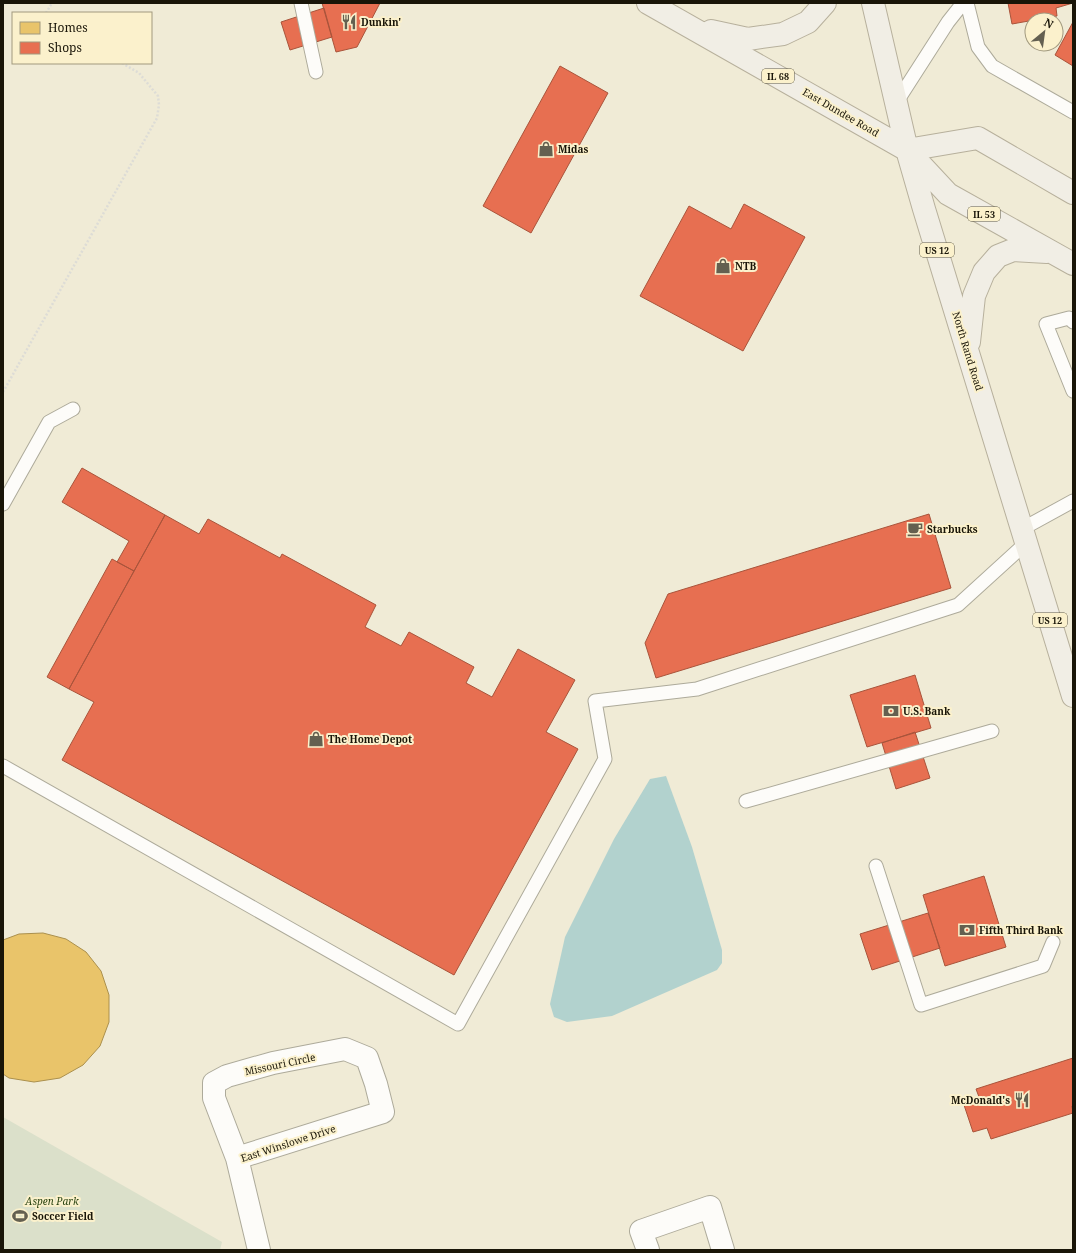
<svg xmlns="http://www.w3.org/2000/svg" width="1076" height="1253" font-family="'Noto Serif',serif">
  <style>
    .green { fill: #dbe0ca }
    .water { fill: #b2d2ce }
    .homes { fill: #e9c46a; stroke: #ab904d }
    .shops { fill: #e76f51; stroke: #a9543b }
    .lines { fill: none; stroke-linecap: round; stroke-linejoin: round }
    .service-casing { stroke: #adaa9a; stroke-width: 15 }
    .minor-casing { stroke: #adaa9a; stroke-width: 24 }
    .primary-casing { stroke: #b7b09c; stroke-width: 24 }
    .path { stroke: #dddcd6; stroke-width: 2.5; stroke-dasharray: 2 2; stroke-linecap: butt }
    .service { stroke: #fdfcf9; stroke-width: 13 }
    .minor { stroke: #fdfcf9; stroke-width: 22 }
    .primary { stroke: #f1eee5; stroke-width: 22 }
    .labels { text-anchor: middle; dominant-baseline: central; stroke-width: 4; stroke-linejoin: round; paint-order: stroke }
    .shield { fill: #fbf1cc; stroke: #5d5743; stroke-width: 1 }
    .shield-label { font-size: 9px; font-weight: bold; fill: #191508 }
    .poi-label { font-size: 10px; font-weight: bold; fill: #191508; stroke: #fbf1cc; text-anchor: start }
    .street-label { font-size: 10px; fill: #191508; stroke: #fbf1cc }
    .park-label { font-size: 10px; font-style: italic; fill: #294311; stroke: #fbf1cc }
  </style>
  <rect width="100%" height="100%" fill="#f0ebd6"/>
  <path class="green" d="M3 1117 222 1242 220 1250H3Z"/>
  <path class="water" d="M666 776 692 847 722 950V963L717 970 612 1016 567 1022 554 1017 550 1004 565 937 614 839 650 779Z"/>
  <path class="homes" d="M43 933 66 939 86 952 101 971 109 995V1022L100 1046 83 1065 60 1078 34 1082 9 1078 3 1074V940L19 934Z"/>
  <path class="shops" d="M322 3H380L357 47 336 52Z
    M1008 3H1073L1056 8 1057 16 1012 24Z
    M324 8 332 37 290 50 281 22Z
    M1073 22V66L1055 55Z
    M560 66 608 93 531 233 483 206Z
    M744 204 805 237 743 351 640 296 689 206 731 229Z
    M82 468 165 515 134 571 117 562 129 541 62 502Z
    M929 514 951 588 656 678 645 643 668 594Z
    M165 515 199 534 208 519 280 558 282 554 376 605 365 627 401 646 409 632 474 667 466 683 492 697 518 649 575 680 546 732 578 749 454 975 62 760 94 702 69 689Z
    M112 559 134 571 69 689 47 677Z
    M915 675 931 728 867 747 850 695Z
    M915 732 930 778 896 789 882 743Z
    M984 876 1006 947 945 966 923 895Z
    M928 913 940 948 872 970 860 934Z
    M1073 1058V1106H1072L1073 1113 991 1139 987 1128 973 1132 963 1102 979 1097 976 1089Z"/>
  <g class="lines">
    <defs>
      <path id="service" d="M301 3 316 72
        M967 3 978 47 992 66 1073 112
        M896 103 948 22 963 3
        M1073 322 1069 318 1046 324 1073 391
        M3 504 49 422 73 409
        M1022 529 1073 501
        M3 766 458 1024 605 759 595 701 697 689 958 605 1025 544
        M746 801 992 731
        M876 866 921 1005 1043 966 1053 942"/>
      <path id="minor" d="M237 1158 214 1098V1083L227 1076 273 1063 345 1049 367 1058 376 1084 383 1112 237 1158 259 1250
        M648 1250 641 1231 710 1207 723 1250"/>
      <path id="primary" d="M648 3 907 150 948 194 1073 264
        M873 3 907 150 924 209 1073 696
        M711 31 748 39 783 34 808 22 825 3
        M907 150 978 138 1073 193
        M969 342 974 296 984 272 998 256 1013 250 1047 252"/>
    </defs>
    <use href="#service" class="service-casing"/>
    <use href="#minor" class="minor-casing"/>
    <use href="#primary" class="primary-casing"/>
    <path class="path" d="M46 13 52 3
      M3 392 157 118 159 105 158 96 139 73 122 63"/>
    <use href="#service" class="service"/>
    <use href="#minor" class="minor"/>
    <use href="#primary" class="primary"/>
  </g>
  <defs>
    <symbol id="restaurant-bare" viewBox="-9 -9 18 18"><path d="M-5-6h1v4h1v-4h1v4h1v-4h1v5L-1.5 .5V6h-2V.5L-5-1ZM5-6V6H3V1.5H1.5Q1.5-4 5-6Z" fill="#646050" stroke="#fbf1cc" stroke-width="2.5" paint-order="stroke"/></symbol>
    <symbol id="shop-bare" viewBox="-9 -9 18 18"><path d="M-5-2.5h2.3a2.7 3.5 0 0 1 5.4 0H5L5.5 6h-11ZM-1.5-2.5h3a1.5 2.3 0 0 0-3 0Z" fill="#646050" stroke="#fbf1cc" stroke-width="2.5" paint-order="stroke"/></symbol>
    <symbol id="cafe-bare" viewBox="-9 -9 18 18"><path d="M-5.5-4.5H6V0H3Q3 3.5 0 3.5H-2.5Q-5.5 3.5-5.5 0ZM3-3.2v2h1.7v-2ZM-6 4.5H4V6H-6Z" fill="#646050" stroke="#fbf1cc" stroke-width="2.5" paint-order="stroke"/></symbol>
    <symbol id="bank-bare" viewBox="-9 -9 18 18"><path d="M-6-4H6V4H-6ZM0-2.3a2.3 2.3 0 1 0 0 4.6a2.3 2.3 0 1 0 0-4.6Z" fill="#646050" stroke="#fbf1cc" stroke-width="2.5" paint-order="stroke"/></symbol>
    <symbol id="stadium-bare" viewBox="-9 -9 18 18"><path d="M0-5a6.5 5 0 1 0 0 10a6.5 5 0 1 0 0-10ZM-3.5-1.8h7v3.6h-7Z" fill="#646050" stroke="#fbf1cc" stroke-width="2.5" paint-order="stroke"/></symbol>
  </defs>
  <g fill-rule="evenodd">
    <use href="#restaurant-bare" x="338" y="11" width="22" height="22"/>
    <use href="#shop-bare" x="535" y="138" width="22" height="22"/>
    <use href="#shop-bare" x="712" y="255" width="22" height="22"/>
    <use href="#cafe-bare" x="904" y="518" width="22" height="22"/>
    <use href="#bank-bare" x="880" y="700" width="22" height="22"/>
    <use href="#shop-bare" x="305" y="728" width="22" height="22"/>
    <use href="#bank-bare" x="956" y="919" width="22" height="22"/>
    <use href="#restaurant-bare" x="1011" y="1089" width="22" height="22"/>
    <use href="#stadium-bare" x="9" y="1205" width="22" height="22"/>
  </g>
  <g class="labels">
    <g class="shield">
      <rect x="762" y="69" width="32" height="14" rx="3"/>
      <rect x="968" y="207" width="32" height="14" rx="3"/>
      <rect x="920" y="243" width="34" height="14" rx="3"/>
      <rect x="1033" y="613" width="34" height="14" rx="3"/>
    </g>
    <g class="shield-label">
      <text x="778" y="76">IL 68</text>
      <text x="984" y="214">IL 53</text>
      <text x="937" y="250">US 12</text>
      <text x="1050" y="620">US 12</text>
    </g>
    <g class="poi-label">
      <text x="361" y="22">Dunkin'</text>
      <text x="558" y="149">Midas</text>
      <text x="735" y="266">NTB</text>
      <text x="927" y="529">Starbucks</text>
      <text x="903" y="711">U.S. Bank</text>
      <text x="328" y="739">The Home Depot</text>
      <text x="979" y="930">Fifth Third Bank</text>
      <text x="1010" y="1100" text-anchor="end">McDonald's</text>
      <text x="32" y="1216">Soccer Field</text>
    </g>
    <g class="street-label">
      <text transform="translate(841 112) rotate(30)">East Dundee Road</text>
      <text transform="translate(968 351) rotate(73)">North Rand Road</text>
      <text transform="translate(280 1064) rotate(-12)">Missouri Circle</text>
      <text transform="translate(288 1143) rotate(-18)">East Winslowe Drive</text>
    </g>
    <g class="park-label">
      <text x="52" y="1201">Aspen Park</text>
    </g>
  </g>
  <rect width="1076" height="1253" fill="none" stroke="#191508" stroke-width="8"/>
  <rect x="12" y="12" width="140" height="52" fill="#fbf1cc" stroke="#a1997e"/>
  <rect x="20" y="22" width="20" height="12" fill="#e9c46a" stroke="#a1997e"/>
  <text x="48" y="32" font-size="12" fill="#191508">Homes</text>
  <rect x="20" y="42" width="20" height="12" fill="#e76f51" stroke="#a1997e"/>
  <text x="48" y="52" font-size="12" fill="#191508">Shops</text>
  <g transform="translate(1044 32) rotate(29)"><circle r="19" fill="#fbf1cc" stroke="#a1997e"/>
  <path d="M0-3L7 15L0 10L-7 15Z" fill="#646050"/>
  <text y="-6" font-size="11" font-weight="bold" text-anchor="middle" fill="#191508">N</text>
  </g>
</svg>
